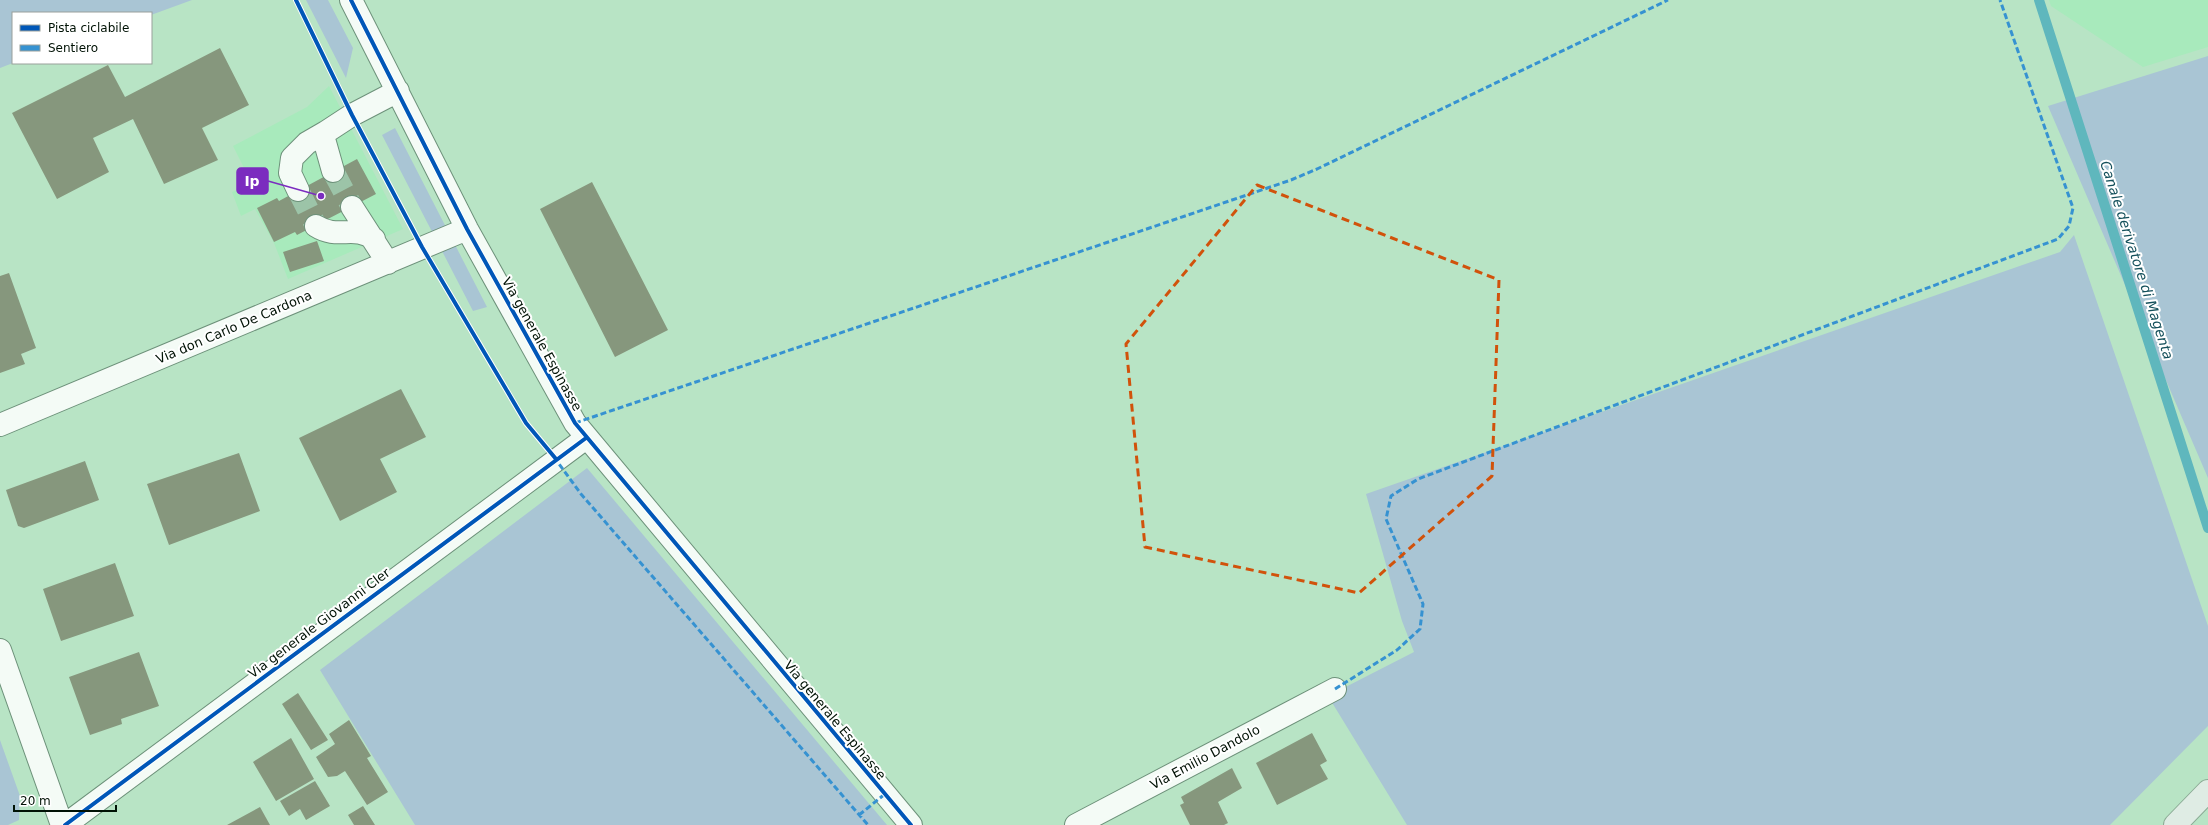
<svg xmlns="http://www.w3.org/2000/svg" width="2208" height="825" font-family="'DejaVu Sans',sans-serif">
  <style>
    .built { fill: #a8eabc }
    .green { fill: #a9c5d4 }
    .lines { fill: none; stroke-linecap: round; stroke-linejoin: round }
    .stream { stroke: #5fb7bd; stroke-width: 10 }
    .building { fill: #86977d }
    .minor-tunnel { stroke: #9cc4a8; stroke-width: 22; stroke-dasharray: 22 11; stroke-linecap: butt }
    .minor-casing { stroke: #6d917a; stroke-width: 24 }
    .major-casing { stroke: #8bab95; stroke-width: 24 }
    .minor { stroke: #f4fbf6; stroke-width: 22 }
    .major { stroke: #dfece4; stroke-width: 22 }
    .quiet { stroke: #3692d1; stroke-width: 3; stroke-dasharray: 6 3; stroke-linecap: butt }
    .cycleway-casing { stroke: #fff; stroke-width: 6 }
    .cycleway { stroke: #0057b8; stroke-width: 4 }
    .marked { fill: none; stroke: #d1520b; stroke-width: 3; stroke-dasharray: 8 5; stroke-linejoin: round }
    .labels { text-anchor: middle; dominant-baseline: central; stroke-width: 4; stroke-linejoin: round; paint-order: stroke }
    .street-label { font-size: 13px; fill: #001205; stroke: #fff }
    .water-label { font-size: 14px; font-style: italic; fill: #14505b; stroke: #fff }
    .leader { fill: none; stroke: #7b2cbf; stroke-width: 1.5 }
    .callout-dot { fill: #7b2cbf; stroke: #fff; stroke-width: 1.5 }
    .callout { fill: #7b2cbf; stroke: #7b2cbf; stroke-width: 1.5 }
    .callout-label { font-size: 14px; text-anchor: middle; font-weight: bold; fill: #fff }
  </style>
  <rect width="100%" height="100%" fill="#b8e4c5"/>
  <path class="built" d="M2049 0H2208V47L2143 67 2051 6Z
    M329 86 403 229 288 279 274 243 255 209 241 216 232 192 252 184 233 146 307 107Z"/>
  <path class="green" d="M0 0H192L151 15 13 13V63L0 68Z
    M306 0H328L353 48 346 78Z
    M2208 56V478L2048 106Z
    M395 128 487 307 473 311 382 135Z
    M2074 235 2208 626V726L2110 825H1407L1328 696 1414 652 1402 621 1366 494 2060 252Z
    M587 468 887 825H415L320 670Z
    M0 740 20 796 19 820 8 825H0Z"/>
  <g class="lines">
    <path class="stream" d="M2039 0 2208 528"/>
  </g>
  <path class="building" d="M220 48 249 105 202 128 218 160 164 184 133 119 93 138 109 172 57 199 12 113 108 65 125 97Z
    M357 159 376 194 297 235 295 232 274 242 257 208 277 198 279 201Z
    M592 182 668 330 615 357 540 209Z
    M317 241 324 261 290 272 283 252Z
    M9 273 36 348 21 354 25 364 0 373V276Z
    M401 389 426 437 380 459 397 492 340 521 299 438Z
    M239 453 260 511 169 545 147 484Z
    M85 461 99 500 24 528 18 526 6 490Z
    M115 563 134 616 61 641 43 589Z
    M139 652 159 706 121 719 122 724 90 735 69 677Z
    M298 693 328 740 311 750 282 704Z
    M349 720 371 756 367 758 388 792 367 805 345 771 337 776 328 777 316 757 335 744 329 734Z
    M1312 733 1327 761 1320 765 1328 779 1277 805 1256 763Z
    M291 738 314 779 276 801 253 762Z
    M1232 768 1242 788 1218 802 1228 823 1224 825H1190L1180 805 1184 803 1181 797Z
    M315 781 330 806 306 820 300 809 289 816 280 801Z
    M363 806 375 825H354L348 815Z
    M260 807 270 825H227Z"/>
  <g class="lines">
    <path class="minor-tunnel" d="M333 171 352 207
      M298 190 316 226"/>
    <defs>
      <path id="minor" d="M351 0 467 229 575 423 911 825
        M333 171 324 139 326 132 352 115 398 91
        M298 190 290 173 292 158 307 143 326 132
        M352 207 388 263
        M316 226C338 240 354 224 374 239
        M0 425 467 229
        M0 650 62 825
        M65 825 586 438
        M1076 825 1335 689"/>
      <path id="major" d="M2175 825 2208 791"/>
    </defs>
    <use href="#minor" class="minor-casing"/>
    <use href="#major" class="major-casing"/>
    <use href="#minor" class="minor"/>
    <use href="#major" class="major"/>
    <path class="quiet" d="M575 423 1291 180 1317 169 1668 0
      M554 457 581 494 868 825
      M1335 689 1397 650 1420 629 1423 604 1386 519 1391 496 1418 479 2058 239 2069 226 2073 208 2000 0
      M859 815 885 794"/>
    <defs>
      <path id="cycleway" d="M296 0 352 115 422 247 526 423 556 459
        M351 0 467 229 575 423 911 825
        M65 825 586 438"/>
    </defs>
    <use href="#cycleway" class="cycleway-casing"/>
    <use href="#cycleway" class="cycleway"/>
  </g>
  <path class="marked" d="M1257 185 1499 280 1492 476 1359 593 1145 547 1126 344Z"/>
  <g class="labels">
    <g class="street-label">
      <text transform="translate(234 327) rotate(-23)">Via don Carlo De Cardona</text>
      <text transform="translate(542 344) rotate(61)">Via generale Espinasse</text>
      <text transform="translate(319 623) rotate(-37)">Via generale Giovanni Cler</text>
      <text transform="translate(835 720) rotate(50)">Via generale Espinasse</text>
      <text transform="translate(1205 757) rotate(-28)">Via Emilio Dandolo</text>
    </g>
    <g class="water-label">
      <text transform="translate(2137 260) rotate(72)">Canale derivatore di Magenta</text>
    </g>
  </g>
  <path class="leader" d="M321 196L268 181"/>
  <circle class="callout-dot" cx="321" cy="196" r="4"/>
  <rect class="callout" x="237" y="168" width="31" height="26" rx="4"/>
  <g class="callout-label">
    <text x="252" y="186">Ip</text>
  </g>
  <rect x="12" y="12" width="140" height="52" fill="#ffffff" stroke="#99a09b"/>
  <rect x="20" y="25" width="20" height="6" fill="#0057b8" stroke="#99a09b"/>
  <text x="48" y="32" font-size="12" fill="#001205">Pista ciclabile</text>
  <rect x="20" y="45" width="20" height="6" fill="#3692d1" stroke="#99a09b"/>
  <text x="48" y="52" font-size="12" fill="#001205">Sentiero</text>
  <path d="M14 805v6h102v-6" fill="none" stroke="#001205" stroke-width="2"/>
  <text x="20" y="805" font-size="12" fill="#001205" stroke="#ffffff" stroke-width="3" paint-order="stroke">20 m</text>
</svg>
